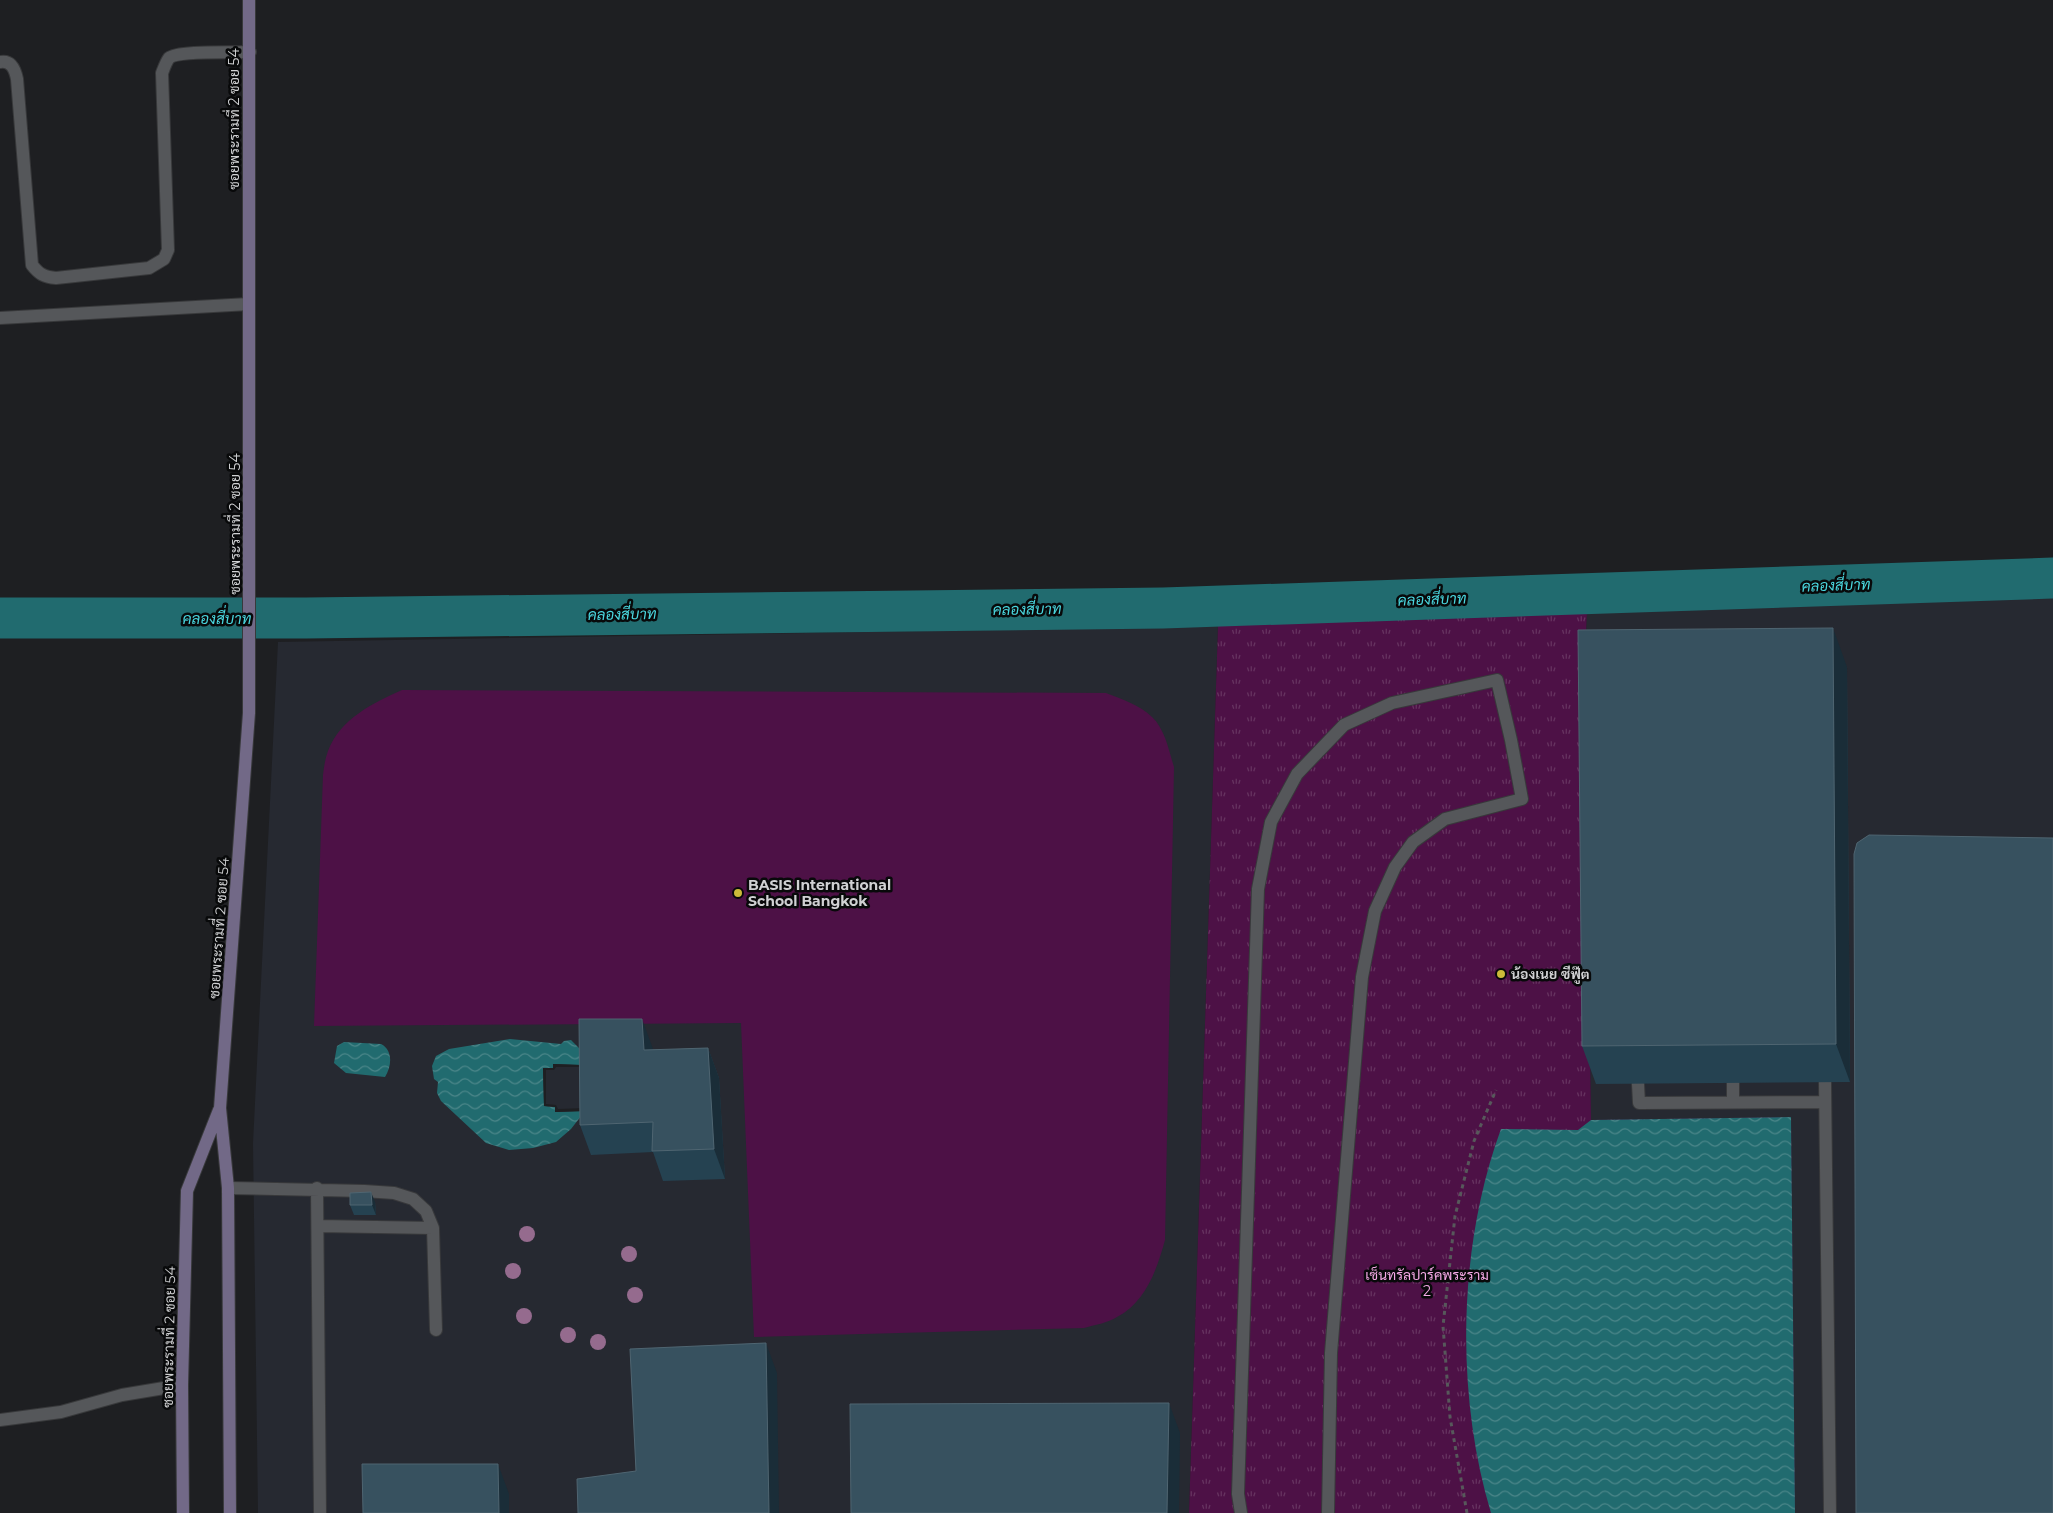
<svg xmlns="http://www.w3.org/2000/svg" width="2053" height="1513" font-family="Montserrat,Sarabun,sans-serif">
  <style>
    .built { fill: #262931 }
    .grass { fill: url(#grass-tufts) }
    .garden { fill: #4d1146 }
    .water { fill: url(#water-waves) }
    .pier { fill: #1e1f22 }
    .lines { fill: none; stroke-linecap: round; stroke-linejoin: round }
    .canal { stroke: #216b6f; stroke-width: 41 }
    .lane-casing { stroke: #38393b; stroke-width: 14 }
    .secondary-casing { stroke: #38393b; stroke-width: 14 }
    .path { stroke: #57585b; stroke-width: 3; stroke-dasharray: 4 4; stroke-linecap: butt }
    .lane { stroke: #55575a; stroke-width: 12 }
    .secondary { stroke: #726987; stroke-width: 12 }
    .tree { fill: #956b8e }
    .wall { fill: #254251 }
    .shaded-wall { fill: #1a2d38 }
    .building { fill: #37515f; stroke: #4f6571 }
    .poi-dot { fill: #cbba39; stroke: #08090a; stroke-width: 2 }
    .labels { text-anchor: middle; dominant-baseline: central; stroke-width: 5; stroke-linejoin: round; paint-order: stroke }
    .street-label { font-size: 14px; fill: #d0d1d3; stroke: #08090a }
    .poi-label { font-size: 14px; font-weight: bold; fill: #d0d1d3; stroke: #08090a; text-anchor: start }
    .park-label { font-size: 14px; fill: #f6aae7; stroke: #08090a }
    .water-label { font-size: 15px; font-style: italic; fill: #4ad7df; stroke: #08090a }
  </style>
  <defs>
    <pattern id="grass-tufts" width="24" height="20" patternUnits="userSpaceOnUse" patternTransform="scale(1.25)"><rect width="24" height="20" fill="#4d1146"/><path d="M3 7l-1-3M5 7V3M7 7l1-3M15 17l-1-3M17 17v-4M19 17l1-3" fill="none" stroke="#663360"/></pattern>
    <pattern id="water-waves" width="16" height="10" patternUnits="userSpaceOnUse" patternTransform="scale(1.25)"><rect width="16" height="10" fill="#216b6f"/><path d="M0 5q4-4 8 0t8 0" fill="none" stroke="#4b8689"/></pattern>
  </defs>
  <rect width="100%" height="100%" fill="#1e1f22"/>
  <path class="built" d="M2053 598V1513H1795L1791 1123 1591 1120 1585 653 1587 612Z
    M1218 626 1189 1513H258L253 1143 278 642Z"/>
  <path class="grass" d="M1587 612 1585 653 1591 1120 1791 1117 1795 1513H1189L1218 626Z"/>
  <path class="garden" d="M402 690 1106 693C1121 699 1140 705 1152 717 1165 729 1169 751 1174 767L1165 1240C1157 1269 1146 1302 1117 1317 1108 1323 1094 1325 1084 1328L754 1337 741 1023 314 1026 323 775C324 767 325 759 328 751 340 719 373 703 402 690Z"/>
  <path class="water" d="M510 1039 561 1044 564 1041 571 1040 581 1050V1065L554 1064 553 1068H543L544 1106 555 1107 556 1112 585 1111 571 1129 556 1142 533 1148 509 1150 486 1143 441 1101 437 1093 438 1082 434 1079 432 1066 436 1056 449 1049Z
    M344 1042 381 1044C393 1050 392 1066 385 1077L346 1073 334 1063 337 1046Z
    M1791 1117 1795 1513H1491C1455 1393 1458 1246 1501 1129L1578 1130 1591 1120Z"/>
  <path class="pier" d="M553 1064 581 1065V1067H556L554 1070H546V1104L556 1105 558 1109 585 1108 584 1111 555 1112V1107L544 1106 543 1068H553Z"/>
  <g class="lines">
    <path class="canal" d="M0 618H306L1163 608 2053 578"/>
    <defs>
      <path id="lane" d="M0 62C11 60 15 69 17 79L32 265C39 274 44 277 56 278L149 268 164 259 168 250 162 73C164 68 166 62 169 58 178 50 235 53 250 52
        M0 318 249 304
        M1825 1082 1830 1513
        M1638 1084 1639 1103 1824 1102
        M1733 1102V1083
        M228 1188 364 1191 394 1193 413 1199 426 1211 433 1228 436 1330
        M317 1188 320 1513
        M318 1226 433 1228
        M0 1420 61 1412 122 1395 182 1385
        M1241 1513 1238 1494 1258 889 1271 822 1297 774 1344 725 1392 703 1497 680 1511 740 1522 799 1445 819 1413 842 1395 867 1375 911 1362 977 1331 1353 1328 1513"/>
      <path id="secondary" d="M183 1513 182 1385 187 1191 219 1110
        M230 1513 228 1188 220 1108 249 713V0"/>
    </defs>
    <use href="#lane" class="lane-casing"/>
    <use href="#secondary" class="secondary-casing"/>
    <path class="path" d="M1467 1513 1450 1417 1443 1326 1455 1216 1474 1141 1496 1090"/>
    <use href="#lane" class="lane"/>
    <use href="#secondary" class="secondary"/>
  </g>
  <g class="tree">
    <circle cx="527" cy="1234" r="8"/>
    <circle cx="629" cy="1254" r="8"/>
    <circle cx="513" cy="1271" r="8"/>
    <circle cx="635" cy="1295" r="8"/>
    <circle cx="524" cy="1316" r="8"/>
    <circle cx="568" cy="1335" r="8"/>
    <circle cx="598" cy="1342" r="8"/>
  </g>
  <path class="wall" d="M1847 667 1850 1082 1596 1084 1582 1046Z
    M708 1048 719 1078 725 1179 663 1181 653 1152 591 1155 580 1125 653 1050Z
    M375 1202 376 1215H354L350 1205Z"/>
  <path class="shaded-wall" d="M1833 628 1847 667 1850 1082 1836 1044Z
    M642 1019 653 1049 655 1080 644 1050Z
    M708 1048 719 1078 725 1179 714 1149Z
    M371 1192 375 1202 376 1215 372 1205Z
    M766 1343 777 1373 779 1513H769Z
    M1169 1403 1180 1433 1179 1513H1167Z
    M498 1464 509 1494V1513H499Z"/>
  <path class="building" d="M1833 628 1836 1044 1582 1046 1578 630Z
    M1869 835 2053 838V1513H1856L1854 854 1857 843Z
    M579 1019H642L644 1050 708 1048 714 1149 652 1151 653 1122 580 1125Z
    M371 1192 372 1205H350V1193Z
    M766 1343 769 1513H578L577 1479 636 1471 630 1349Z
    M1169 1403 1167 1513H851L850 1404Z
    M362 1464H498L499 1513H363Z"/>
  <g class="poi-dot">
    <circle cx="738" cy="893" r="5"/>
    <circle cx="1501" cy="974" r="5"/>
  </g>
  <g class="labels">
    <g class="street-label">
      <text transform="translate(234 119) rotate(-90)">ซอยพระรามที่ 2 ซอย 54</text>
      <text transform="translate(235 524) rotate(-90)">ซอยพระรามที่ 2 ซอย 54</text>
      <text transform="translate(219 928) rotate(-86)">ซอยพระรามที่ 2 ซอย 54</text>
      <text transform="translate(169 1337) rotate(-89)">ซอยพระรามที่ 2 ซอย 54</text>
    </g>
    <g class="poi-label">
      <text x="748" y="885">BASIS International<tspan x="748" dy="16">School Bangkok</tspan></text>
      <text x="1511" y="974">น้องเนย ซีฟู๊ต</text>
    </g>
    <g class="park-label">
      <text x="1427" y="1275">เซ็นทรัลปาร์คพระราม<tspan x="1427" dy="16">2</tspan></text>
    </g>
    <g class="water-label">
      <text transform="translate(1836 585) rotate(-2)">คลองสี่บาท</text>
      <text transform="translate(1432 599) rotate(-2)">คลองสี่บาท</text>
      <text transform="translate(1027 609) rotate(-1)">คลองสี่บาท</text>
      <text transform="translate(622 614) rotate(-1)">คลองสี่บาท</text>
      <text x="217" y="618">คลองสี่บาท</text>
    </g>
  </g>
</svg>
